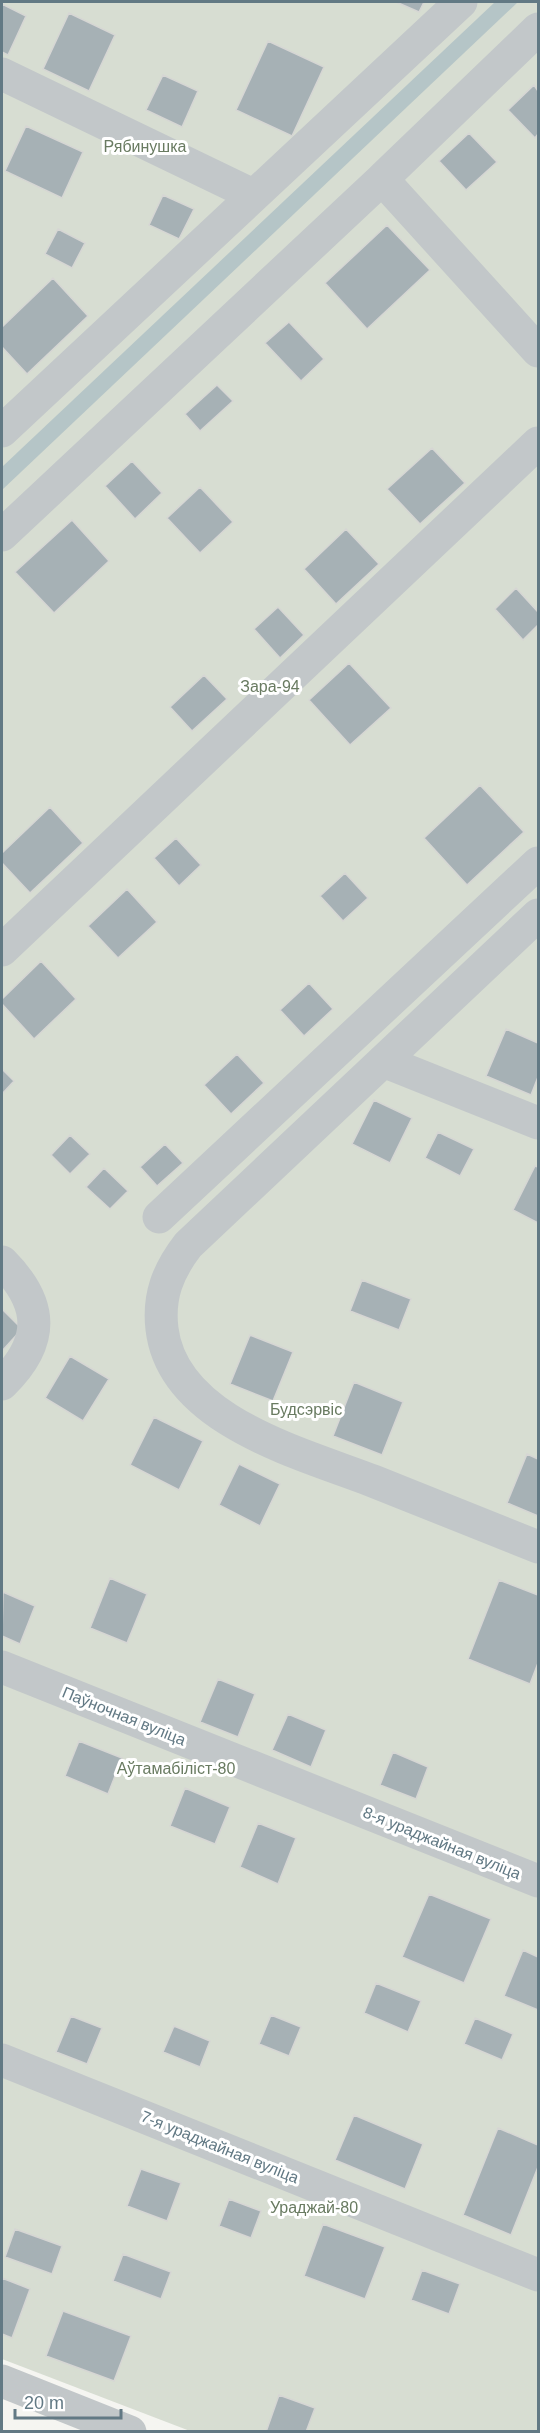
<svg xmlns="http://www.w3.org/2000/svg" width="540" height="2433" font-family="Helvetica,sans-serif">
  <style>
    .green { fill: #d7ddd2 }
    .water { fill: #b5c5c7 }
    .building { fill: #a6b1b5; stroke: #d6d6d4; stroke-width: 1.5 }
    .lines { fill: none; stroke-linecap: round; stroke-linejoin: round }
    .minor { stroke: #c2c7c9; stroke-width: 33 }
    .labels { text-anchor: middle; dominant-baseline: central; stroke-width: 6; stroke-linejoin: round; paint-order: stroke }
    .park-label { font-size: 16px; fill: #697b61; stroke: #fff }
    .street-label { font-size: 16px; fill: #627984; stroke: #fff }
  </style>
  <rect width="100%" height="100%" fill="#f5f5f1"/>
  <path class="green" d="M2 2H538V2431H190L2 2359Z"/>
  <path class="water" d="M495 2H518L2 490V467Z"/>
  <path class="building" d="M396 2H424L419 12Z
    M2 4 26 16 8 55 2 52Z
    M69 13 115 35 89 91 43 69Z
    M268 41 324 67 292 136 236 110Z
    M163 75 198 91 182 127 146 110Z
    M534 85 538 91V134L535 138 508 110Z
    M26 126 83 152 62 198 5 171Z
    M469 133 497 162 466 190 439 161Z
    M163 195 194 209 179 239 149 225Z
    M387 225 430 270 367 329 325 283Z
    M58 229 85 243 72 268 45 254Z
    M53 278 88 316 27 374 2 347V327Z
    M289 322 324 359 301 381 265 343Z
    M217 385 233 401 200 431 185 414Z
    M432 448 465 483 420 524 387 489Z
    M132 461 162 493 135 519 105 486Z
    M200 487 233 522 200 553 167 518Z
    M72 520 109 561 54 613 15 572Z
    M346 529 379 564 336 604 304 569Z
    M516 588 538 612V625L523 640 495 609Z
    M278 607 304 635 280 658 254 629Z
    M349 663 391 708 350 745 309 700Z
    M204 675 227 699 192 731 170 707Z
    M480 785 524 832 467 885 424 838Z
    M50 807 83 843 30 893 2 863V853Z
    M176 838 201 865 179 886 154 858Z
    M345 873 368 898 343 921 320 896Z
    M127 889 157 922 118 958 88 926Z
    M41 961 76 999 34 1039 2 1004V999Z
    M309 983 333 1009 304 1036 280 1010Z
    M506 1029 538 1043V1077L531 1095 486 1076Z
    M237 1054 264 1083 231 1114 204 1085Z
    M2 1069 14 1081 2 1094Z
    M374 1100 412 1118 390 1163 352 1144Z
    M438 1132 474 1149 460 1176 425 1158Z
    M70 1135 90 1154 70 1174 51 1155Z
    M165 1144 183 1163 157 1186 140 1167Z
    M535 1166 538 1167V1223L513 1210Z
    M104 1168 128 1191 110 1209 86 1187Z
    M362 1280 411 1299 399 1330 350 1311Z
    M2 1309 22 1329 2 1351Z
    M250 1335 293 1352 273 1401 230 1384Z
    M70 1356 109 1379 83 1421 45 1398Z
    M354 1382 403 1402 382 1455 333 1436Z
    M154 1417 203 1441 179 1490 130 1465Z
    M527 1454 538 1459V1516L507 1503Z
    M239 1464 280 1484 260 1526 219 1505Z
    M110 1578 147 1594 127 1643 90 1628Z
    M499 1580 538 1595V1663L530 1684 468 1659Z
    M3 1592 35 1606 20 1644 2 1636Z
    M218 1679 255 1694 238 1737 200 1722Z
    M288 1714 326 1730 311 1767 272 1750Z
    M79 1741 122 1758 108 1794 65 1776Z
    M393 1752 428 1767 416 1799 380 1785Z
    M185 1788 230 1807 215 1844 170 1826Z
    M258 1823 296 1838 278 1884 240 1867Z
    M429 1894 491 1919 464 1983 402 1957Z
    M523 1950 538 1957V2010L504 1996Z
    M376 1983 421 2001 408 2032 364 2013Z
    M271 2015 301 2027 289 2056 259 2044Z
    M71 2016 102 2028 87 2064 56 2052Z
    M475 2018 513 2034 502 2060 464 2044Z
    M174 2026 210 2041 200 2067 163 2052Z
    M354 2115 423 2144 405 2189 335 2160Z
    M498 2128 538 2145V2167L511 2235 463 2215Z
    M141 2169 181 2183 167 2221 127 2206Z
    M229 2199 261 2211 251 2238 219 2226Z
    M323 2224 385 2247 365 2299 304 2276Z
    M15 2229 62 2246 52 2274 5 2257Z
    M123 2254 171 2272 161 2299 113 2281Z
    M422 2270 460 2284 449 2314 411 2300Z
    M2 2278 30 2289 12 2338 2 2334Z
    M63 2311 131 2336 114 2381 46 2356Z
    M279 2395 315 2408 306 2432H266Z"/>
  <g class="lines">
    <path class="minor" d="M2 74 253 195
      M382 179 538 29
      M2 431 461 2
      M2 535 382 179 538 351
      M538 915 188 1245C168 1271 158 1296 162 1329 173 1421 301 1453 373 1481 428 1503 483 1525 538 1547
      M2 950 538 443
      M383 1061 538 1123
      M159 1217 538 863
      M2 1262C44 1304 45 1342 2 1384
      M2 1667 538 1881
      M2 2060 538 2275
      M2 2381 130 2432"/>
  </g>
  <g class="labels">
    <g class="park-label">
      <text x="145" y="146">Рябинушка</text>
      <text x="270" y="686">Зара-94</text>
      <text x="306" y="1409">Будсэрвіс</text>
      <text x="176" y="1768">Аўтамабіліст-80</text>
      <text x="314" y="2207">Ураджай-80</text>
    </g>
    <g class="street-label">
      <text transform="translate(124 1716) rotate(22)">Паўночная вуліца</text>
      <text transform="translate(442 1843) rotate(22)">8-я ураджайная вуліца</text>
      <text transform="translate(220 2147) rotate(22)">7-я ураджайная вуліца</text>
    </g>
  </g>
  <rect width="540" height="2433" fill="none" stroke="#627984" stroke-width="6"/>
  <path d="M15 2409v9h106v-9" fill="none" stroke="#627984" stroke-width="3"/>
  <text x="24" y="2409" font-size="18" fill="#627984" stroke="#ffffff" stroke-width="4.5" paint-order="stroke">20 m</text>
</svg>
